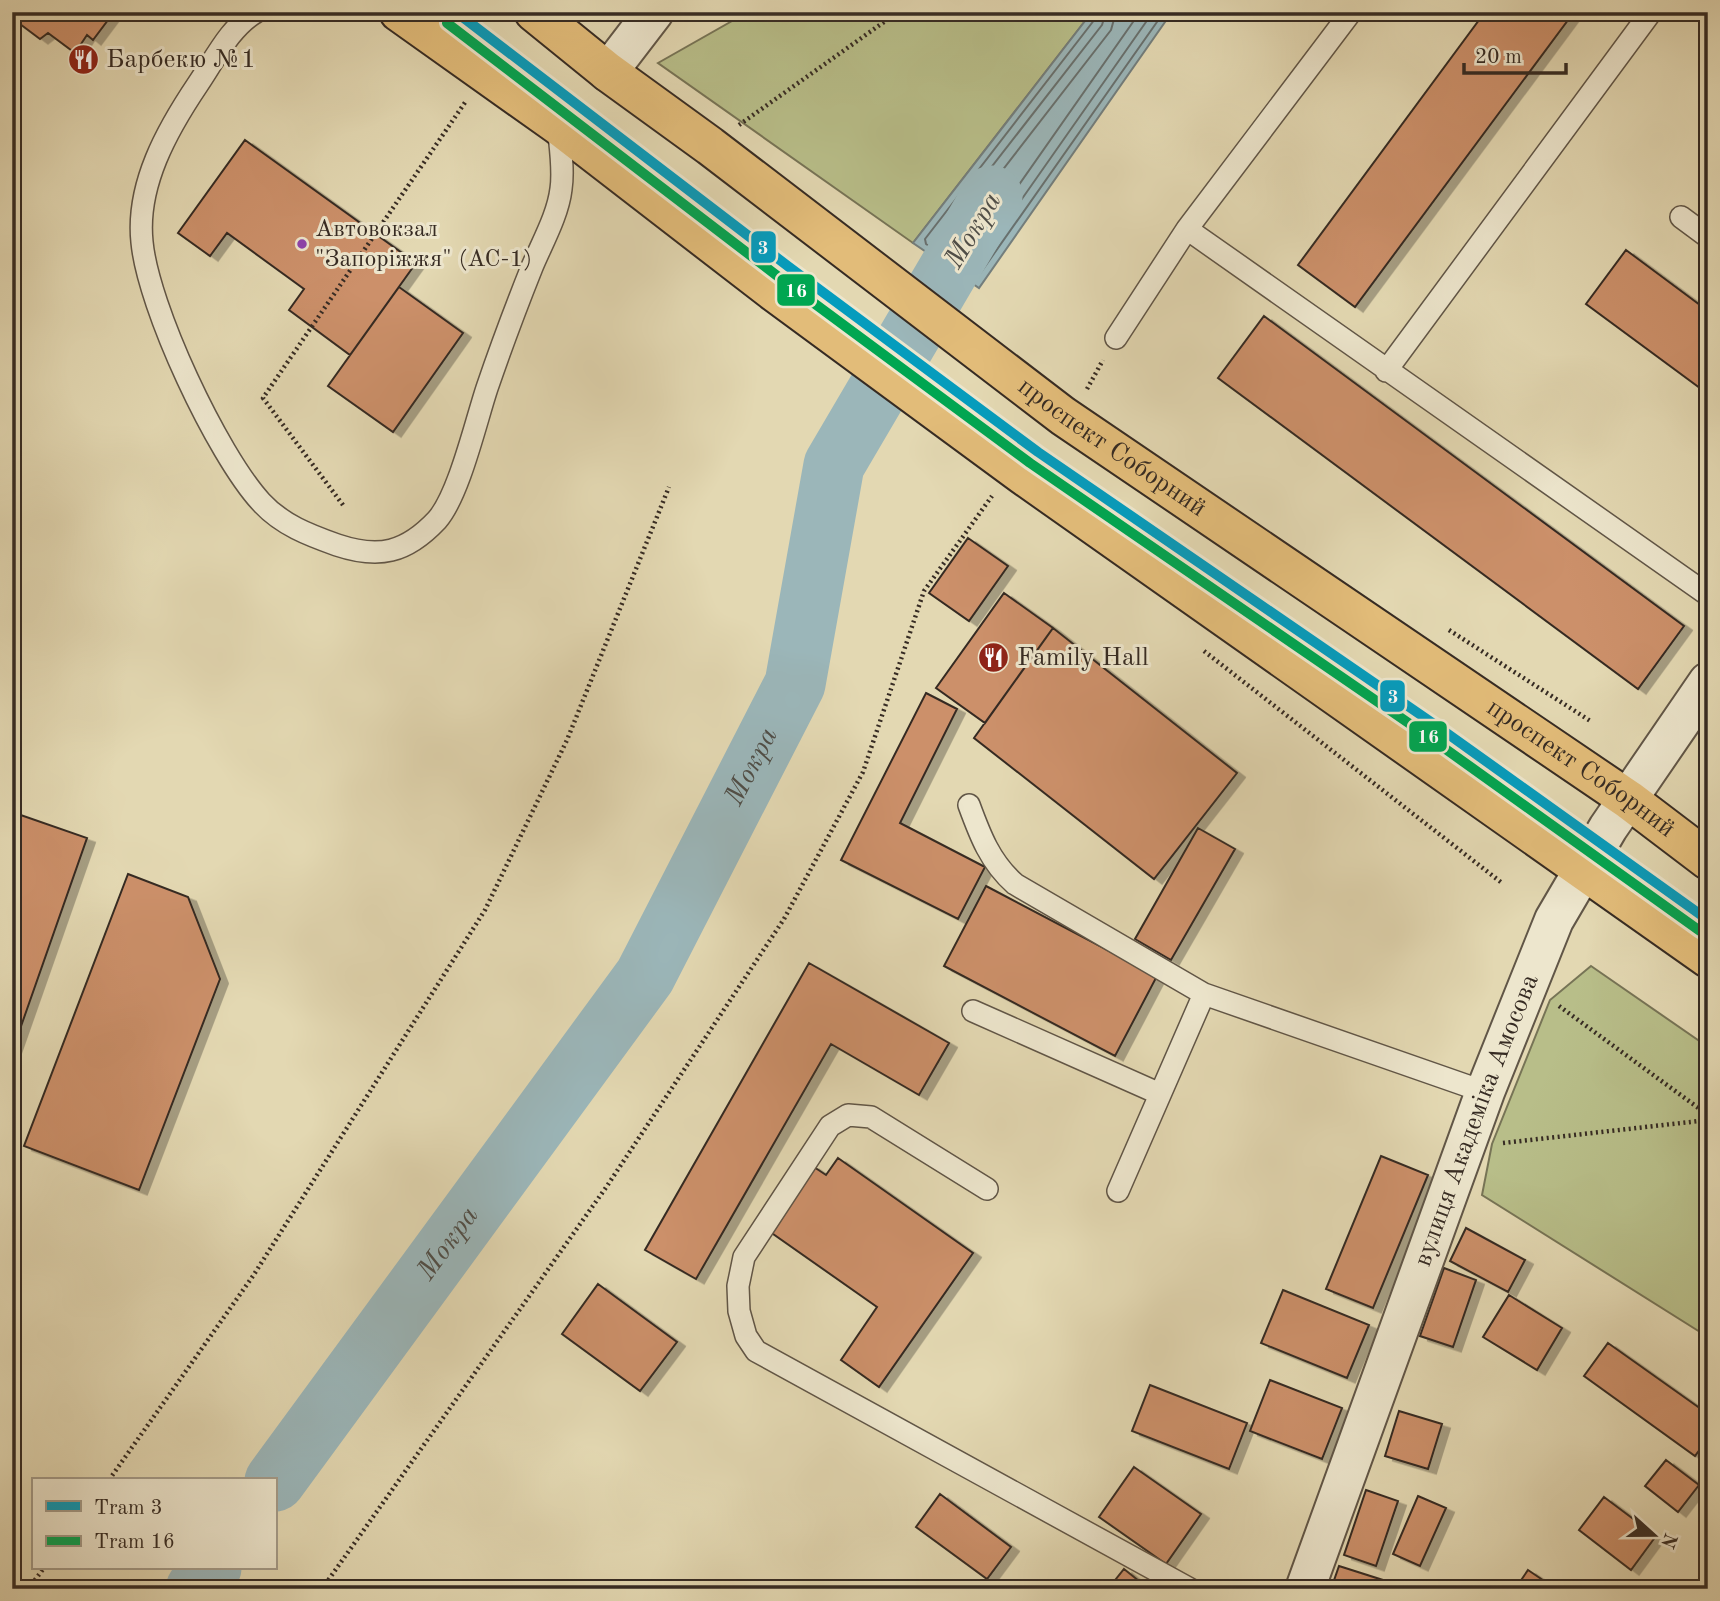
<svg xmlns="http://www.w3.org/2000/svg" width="1720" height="1601" font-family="'Old Standard TT',serif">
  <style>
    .green { fill: #b8be89; stroke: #777456; stroke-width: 2 }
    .water { fill: #9bb6b9; stroke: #737e7d; stroke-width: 2 }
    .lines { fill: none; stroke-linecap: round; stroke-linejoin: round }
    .shore { stroke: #68706e; stroke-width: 2 }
    .river { stroke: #9bb6b9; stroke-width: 61 }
    .building { fill: #cc906a; stroke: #362b23; stroke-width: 2; filter: url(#shadow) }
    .lane-casing { stroke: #615647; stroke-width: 24 }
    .street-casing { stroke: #615647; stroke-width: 42 }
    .primary-casing { stroke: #362b23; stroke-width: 42 }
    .path { stroke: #362b23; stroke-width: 4.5; stroke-dasharray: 2 3.5; stroke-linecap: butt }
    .lane { stroke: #ede6cd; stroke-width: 21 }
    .street { stroke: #ede6cd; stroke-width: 38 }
    .primary { stroke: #e2bc79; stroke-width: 38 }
    .tram { stroke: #362b23; stroke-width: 2 }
    .tram-1-casing { stroke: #ede6cd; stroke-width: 16 }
    .tram-2-casing { stroke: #ede6cd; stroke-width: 16 }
    .tram-1 { stroke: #059cbd; stroke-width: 10 }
    .tram-2 { stroke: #00a651; stroke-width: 10 }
    .bus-dot { fill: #8e44ad; stroke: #ede6cd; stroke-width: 2.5 }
    .labels { text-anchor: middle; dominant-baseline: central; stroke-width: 6; stroke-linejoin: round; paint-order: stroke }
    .bus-label { font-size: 24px; fill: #362b23; stroke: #ede6cd; text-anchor: start }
    .poi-label { font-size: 26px; fill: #362b23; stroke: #ede6cd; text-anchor: start }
    .street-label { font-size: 26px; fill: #362b23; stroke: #ede6cd }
    .water-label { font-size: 28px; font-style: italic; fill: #4f4e48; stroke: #ede6cd }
    .line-badge { stroke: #ede6cd; stroke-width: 2.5 }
    .badge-label { font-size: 19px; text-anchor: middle; font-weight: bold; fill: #fff }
  </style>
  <defs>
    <filter id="shadow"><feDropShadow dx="8" dy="4.5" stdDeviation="0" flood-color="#0004"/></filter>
  </defs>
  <rect width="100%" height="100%" fill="#e3d8b2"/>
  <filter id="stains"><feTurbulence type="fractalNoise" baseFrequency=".00286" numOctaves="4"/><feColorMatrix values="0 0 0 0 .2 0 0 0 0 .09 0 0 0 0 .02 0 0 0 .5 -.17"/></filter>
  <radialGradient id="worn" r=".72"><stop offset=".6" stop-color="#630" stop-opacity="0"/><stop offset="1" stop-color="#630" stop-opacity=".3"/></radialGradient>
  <path class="green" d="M748 12H1092L913 243 658 63Z
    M1591 966 1708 1047V1337L1482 1195 1492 1144 1550 1000Z"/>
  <path class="water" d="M1092 12H1172L979 288 913 243Z"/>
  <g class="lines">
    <path class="shore" d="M1097 12 1095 19 925 239 926 244 975 276 979 275 1164 12
      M1106 12 1102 25 937 237 938 241 972 264 977 263 1153 12
      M1116 12 1111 30 953 234V239L969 250 974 249 1140 12"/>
    <g class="river">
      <path id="s1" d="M275 1481 645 976 795 684 834 465 992 196"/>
      <path d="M196 1589 211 1568"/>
    </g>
  </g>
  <path class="building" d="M12 12H114L93 40 87 35 75 53 48 33 40 39 12 18Z
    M1485 12H1574L1355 307 1298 265Z
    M245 140 416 263 350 355 289 310 304 289 227 233 210 256 178 233Z
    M1626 250 1708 311V394L1586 304Z
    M399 287 463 333 393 432 328 386Z
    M1264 316 1684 626 1638 689 1218 378Z
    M968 538 1008 566 969 621 929 593Z
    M1004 593 1053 628 985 723 936 688Z
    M1053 628 1237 773 1154 879 974 738Z
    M926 693 957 709 900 823 985 867 958 919 841 860Z
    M12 812 87 838 12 1052Z
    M1198 828 1235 849 1171 960 1135 939Z
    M128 874 188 897 220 979 139 1190 24 1146Z
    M986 886 1157 976 1115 1056 944 966Z
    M809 963 949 1043 919 1095 831 1044 696 1279 645 1250Z
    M1381 1156 1428 1175 1373 1308 1326 1289Z
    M838 1158 973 1253 879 1387 841 1360 877 1307 766 1229 811 1165 826 1175Z
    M1466 1228 1525 1260 1508 1292 1450 1261Z
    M1444 1268 1476 1280 1453 1347 1420 1336Z
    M598 1284 677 1342 640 1391 562 1334Z
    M1283 1290 1369 1325 1347 1378 1261 1343Z
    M1509 1295 1562 1328 1537 1370 1483 1337Z
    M1608 1343 1708 1414V1438L1695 1456 1584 1376Z
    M1270 1380 1342 1408 1322 1459 1250 1431Z
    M1150 1385 1247 1423 1229 1469 1132 1431Z
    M1399 1411 1442 1424 1428 1469 1385 1456Z
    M1666 1460 1699 1485 1678 1512 1645 1486Z
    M1134 1467 1201 1514 1166 1564 1099 1517Z
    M1366 1490 1398 1501 1376 1566 1344 1555Z
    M940 1494 1011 1547 987 1579 916 1527Z
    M1418 1496 1446 1508 1420 1566 1393 1554Z
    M1604 1497 1656 1536 1631 1570 1579 1530Z
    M1339 1566 1386 1581 1383 1589H1331Z
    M1124 1569 1149 1589H1108Z
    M1528 1570 1556 1589H1515Z
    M987 1581 1003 1589H984Z"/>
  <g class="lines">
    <defs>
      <path id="lane" d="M256 12C230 27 215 59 198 84 167 130 136 185 142 242 148 307 217 454 261 502 282 525 309 535 337 545 379 559 406 553 437 520 459 495 476 421 487 388 501 347 516 307 532 267 542 243 558 215 561 189 564 169 560 146 558 125
        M1681 217 1708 237
        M1187 229 1708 595
        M1116 338 1187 229 1351 12
        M1386 371 1651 12
        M969 805C980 835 990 862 1015 884L1204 994
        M973 1011 1160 1094
        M987 1189 871 1117 848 1115 830 1126 744 1257 738 1286 739 1311 746 1336 756 1351 1190 1589
        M1118 1191 1204 994 1485 1092"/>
      <g id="street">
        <path d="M608 72 654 12"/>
        <path id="s2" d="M1305 1589 1485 1092 1554 920 1608 828 1708 682"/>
      </g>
      <g id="primary">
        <path d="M399 12 558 125 773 291 1023 475 1708 958"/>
        <path id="s3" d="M534 12 608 72 710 146 1063 416 1629 800 1708 860"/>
      </g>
    </defs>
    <use href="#lane" class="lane-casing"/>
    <use href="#street" class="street-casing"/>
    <use href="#primary" class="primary-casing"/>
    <path class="path" d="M739 125 898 12
      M1087 389 1103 360
      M343 505 263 398 466 101
      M1449 630 1592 722
      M1204 651 1502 883
      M1559 1006 1708 1115
      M1503 1143 1708 1120
      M109 1480 253 1276 485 910 567 740 669 487
      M28 1589 44 1568
      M322 1589 607 1186 784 919 863 772 924 591 992 496"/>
    <use href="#lane" class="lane"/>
    <use href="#street" class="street"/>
    <use href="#primary" class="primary"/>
    <path class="tram" d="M1550 807 1570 834"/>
    <defs>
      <path id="tram-1" d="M456 12 789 267 1038 452 1434 724 1708 920"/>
      <path id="tram-2" d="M447 23 780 278 1030 463 1426 735 1700 931"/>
    </defs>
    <use href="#tram-1" class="tram-1-casing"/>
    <use href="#tram-2" class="tram-2-casing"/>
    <use href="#tram-1" class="tram-1"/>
    <use href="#tram-2" class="tram-2"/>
  </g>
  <defs>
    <symbol id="restaurant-disc" viewBox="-11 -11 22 22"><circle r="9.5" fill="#8f2418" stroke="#ede6cd"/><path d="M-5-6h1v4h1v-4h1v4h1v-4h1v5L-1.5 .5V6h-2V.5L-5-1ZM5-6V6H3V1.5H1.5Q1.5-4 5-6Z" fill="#fff"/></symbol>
  </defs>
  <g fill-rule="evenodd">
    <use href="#restaurant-disc" x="66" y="42" width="35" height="35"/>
    <use href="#restaurant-disc" x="976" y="640" width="35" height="35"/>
  </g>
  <circle class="bus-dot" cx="302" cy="244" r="6"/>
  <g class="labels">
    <g class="bus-label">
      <text x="315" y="230">Автовокзал<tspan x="315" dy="30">"Запоріжжя" (АС-1)</tspan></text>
    </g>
    <g class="poi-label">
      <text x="106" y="60">Барбекю №1</text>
      <text x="1017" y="658">Family Hall</text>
    </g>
    <g class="street-label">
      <text stroke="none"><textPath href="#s3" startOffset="724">проспект Соборний</textPath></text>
      <text stroke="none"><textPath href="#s3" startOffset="1292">проспект Соборний</textPath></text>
      <text stroke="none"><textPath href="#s2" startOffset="499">вулиця Академіка Амосова</textPath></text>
    </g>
    <g class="water-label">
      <text transform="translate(974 231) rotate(-59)">Мокра</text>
      <text stroke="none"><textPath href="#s1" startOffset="861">Мокра</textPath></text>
      <text stroke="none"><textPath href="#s1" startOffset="294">Мокра</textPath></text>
    </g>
  </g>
  <g class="line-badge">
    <rect x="750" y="230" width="27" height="34" rx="7" fill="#059cbd"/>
    <rect x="776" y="273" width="40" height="34" rx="7" fill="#00a651"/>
    <rect x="1379" y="679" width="27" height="34" rx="7" fill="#059cbd"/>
    <rect x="1408" y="720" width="40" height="33" rx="7" fill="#00a651"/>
  </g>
  <g class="badge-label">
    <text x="763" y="254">3</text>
    <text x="796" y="297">16</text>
    <text x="1393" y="703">3</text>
    <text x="1428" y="743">16</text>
  </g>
  <rect width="1720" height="1601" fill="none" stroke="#e3d8b2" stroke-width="42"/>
  <rect x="14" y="14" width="1692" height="1573" fill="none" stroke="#362b23" stroke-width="3.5"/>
  <rect x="21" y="21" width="1678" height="1559" fill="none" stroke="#362b23" stroke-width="2"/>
  <rect x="32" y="1478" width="245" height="91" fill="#ede6cd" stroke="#a49b89" stroke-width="2"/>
  <rect x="46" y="1501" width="35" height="10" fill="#059cbd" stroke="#a49b89" stroke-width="2"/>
  <text x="94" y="1514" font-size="21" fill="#362b23">Tram 3</text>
  <rect x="46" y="1536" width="35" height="10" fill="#00a651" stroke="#a49b89" stroke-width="2"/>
  <text x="94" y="1548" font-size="21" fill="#362b23">Tram 16</text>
  <g transform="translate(1654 1535) rotate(111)" stroke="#ede6cd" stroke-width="5" paint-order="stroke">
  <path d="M0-5L12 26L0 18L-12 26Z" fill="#362b23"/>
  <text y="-10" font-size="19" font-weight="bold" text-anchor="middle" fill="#362b23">N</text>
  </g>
  <path d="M1464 63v10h102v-10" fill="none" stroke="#362b23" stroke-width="3.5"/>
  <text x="1475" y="63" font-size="21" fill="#362b23" stroke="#ede6cd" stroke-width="5" paint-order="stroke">20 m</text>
  <rect width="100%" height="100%" filter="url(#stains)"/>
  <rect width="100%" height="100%" fill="url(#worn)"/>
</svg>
